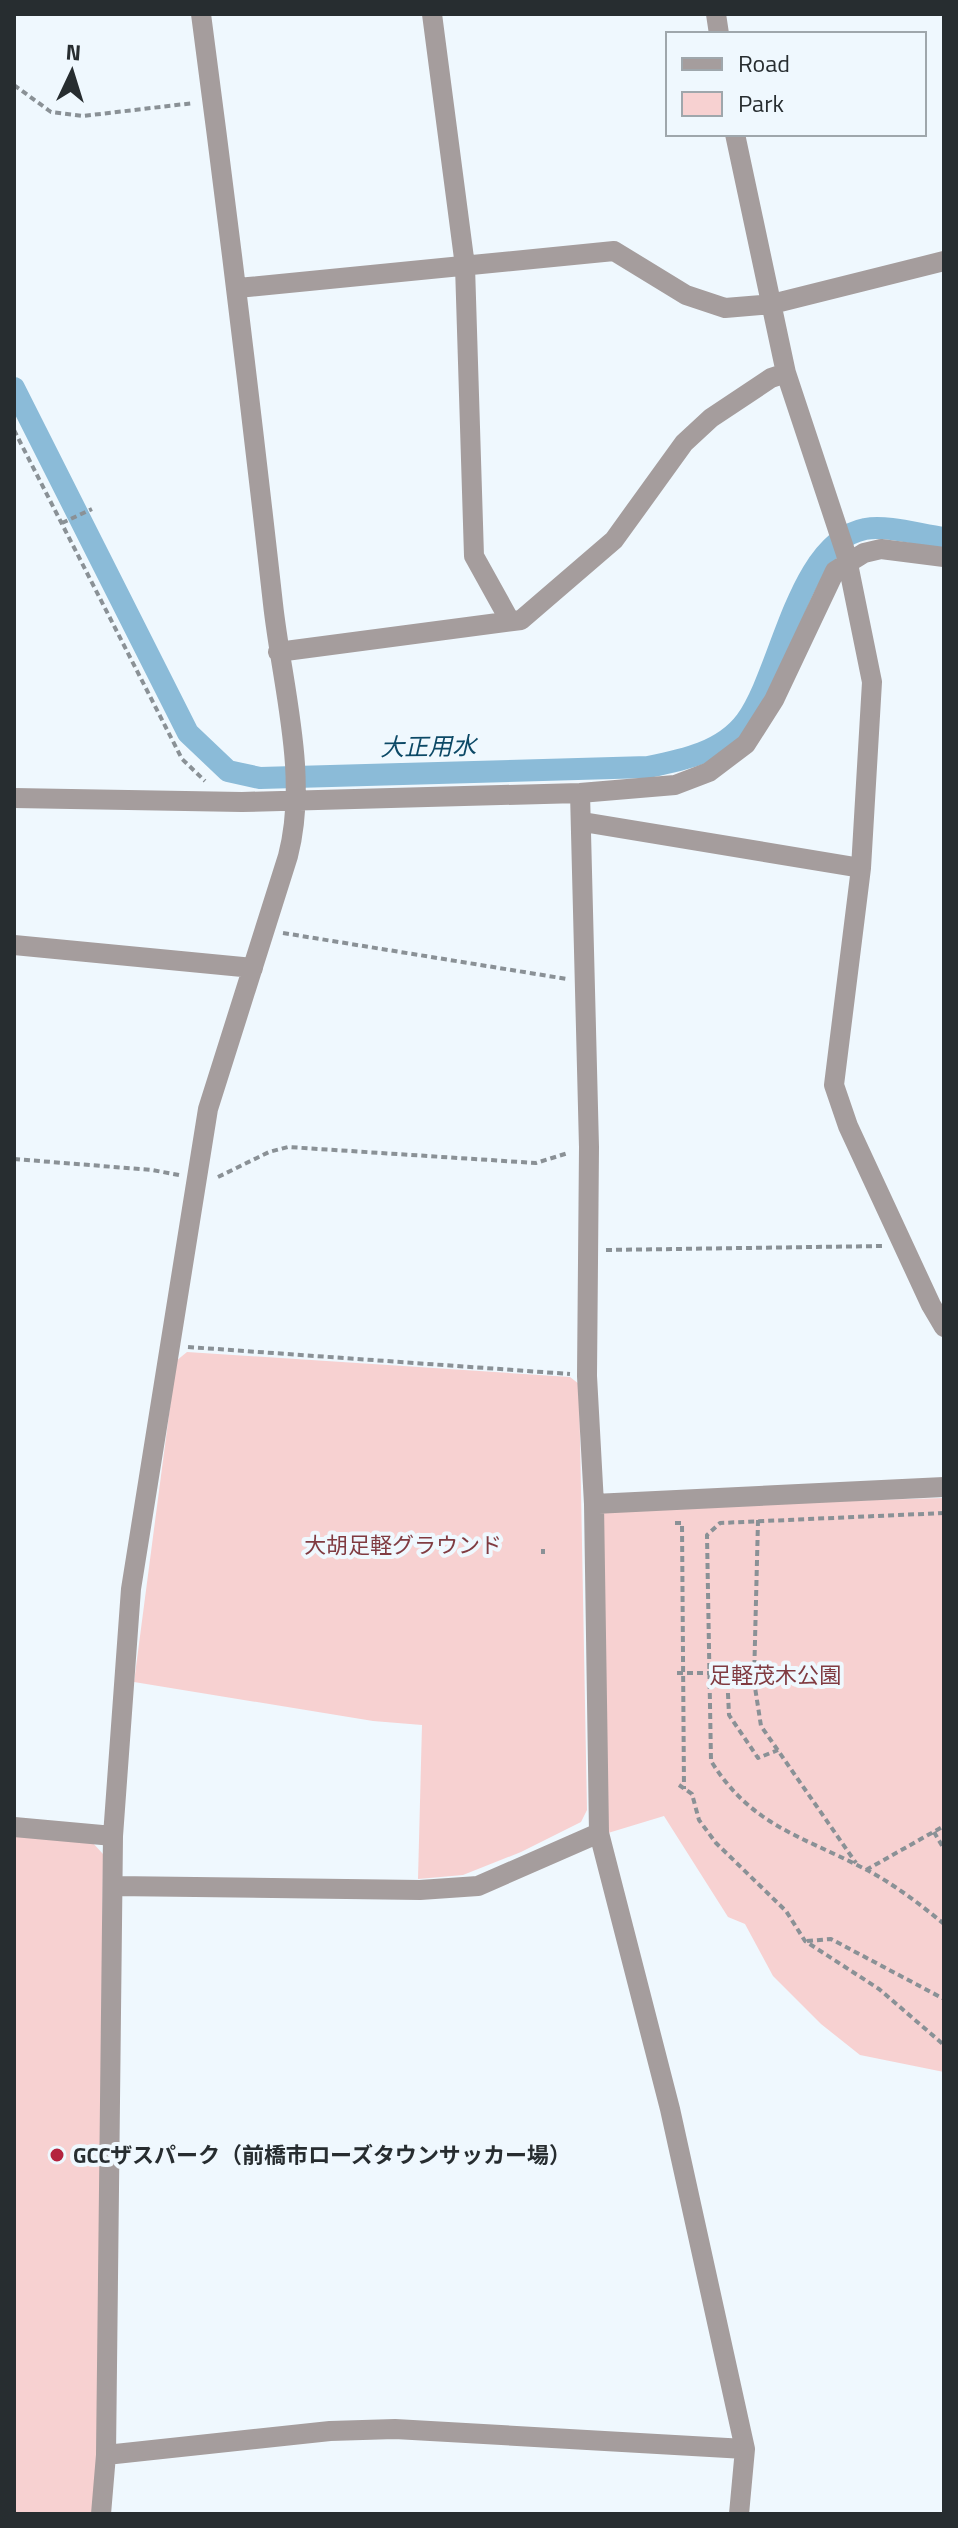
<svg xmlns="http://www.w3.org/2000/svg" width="958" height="2528" font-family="'Titillium Web','Noto Sans JP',sans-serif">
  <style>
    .green { fill: #f7d1d1 }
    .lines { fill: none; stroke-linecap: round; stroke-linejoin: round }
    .canal { stroke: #8bbbd8; stroke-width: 22 }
    .path { stroke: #8a9196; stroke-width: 4; stroke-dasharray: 6 4; stroke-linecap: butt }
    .minor { stroke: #a59d9d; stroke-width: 20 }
    .poi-dot { fill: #b4223e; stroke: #eff8fe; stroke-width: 3 }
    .labels { text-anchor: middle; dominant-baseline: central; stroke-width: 8; stroke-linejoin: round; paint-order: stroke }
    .park-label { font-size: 22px; fill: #803b41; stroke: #eff8fe }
    .poi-label { font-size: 22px; font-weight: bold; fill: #272d30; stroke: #eff8fe; text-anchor: start }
    .water-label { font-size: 24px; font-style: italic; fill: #0c4966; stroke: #eff8fe }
  </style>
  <rect width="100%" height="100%" fill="#eff8fe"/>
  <path class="green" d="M187 1352 570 1377 579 1384 587 1810 581 1822 521 1852 463 1875 418 1879 422 1725 373 1721 134 1682 176 1361Z
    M944 1498V2072L860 2055 821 2024 773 1976 745 1924 728 1917 664 1816 608 1833 601 1508Z
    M14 1836 92 1842 103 1854 98 2456 92 2514H14Z"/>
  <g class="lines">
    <path class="canal" d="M14 388 188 733 228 771 260 778 648 767C683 760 723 752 746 721 782 672 797 542 865 529 889 525 920 535 944 538"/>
    <path class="path" d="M14 85 51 112 83 116 194 103
      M14 430 182 759 205 781
      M62 523 92 509
      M283 933 567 979
      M14 1159 152 1170 179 1175
      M218 1177 269 1152 288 1147 536 1163 568 1153
      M606 1250 882 1246
      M188 1347 570 1374
      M944 1513 720 1523 707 1535 711 1761C751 1825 799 1835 863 1868 891 1882 920 1904 944 1924
      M758 1520 754 1681 761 1726 856 1863
      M675 1523H682L684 1789
      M543 1554V1549
      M677 1673H727L729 1715 758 1758 778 1750
      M679 1785 692 1794 699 1820 716 1843 786 1911 805 1941 879 1989 944 2045
      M934 1832 944 1849
      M866 1870 944 1826
      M807 1941 831 1939 944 1999"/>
    <path class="minor" d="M432 14 465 266 474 556 510 621
      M716 14 719 34
      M735 134 786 373 846 554 872 682 861 868 834 1085 848 1126 931 1305 944 1327
      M238 288 614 251 686 295 725 308 772 304 944 261
      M278 652 521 620 614 540 684 443 711 418 771 378 786 373
      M580 793 589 1147 587 1376 594 1504 599 1833 670 2109 745 2449 739 2514
      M14 798 242 802 580 793 675 785 709 772 746 744 774 700 835 571 864 553 881 549 944 557
      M583 822 861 868
      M14 945 253 968
      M594 1504 944 1487
      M14 1827 113 1836
      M114 1886 420 1890 478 1886 599 1833
      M106 2455 330 2431 395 2429 745 2449
      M101 2514 106 2455 113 1836 131 1589 208 1109 288 856C309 775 282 686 273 604 251 407 227 210 201 14"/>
  </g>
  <circle class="poi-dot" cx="57" cy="2155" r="8"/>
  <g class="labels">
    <g class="park-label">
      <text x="403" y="1545">大胡足軽グラウンド</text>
      <text x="775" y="1675">足軽茂木公園</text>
    </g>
    <g class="poi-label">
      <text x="73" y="2155">GCCザスパーク（前橋市ローズタウンサッカー場）</text>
    </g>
    <g class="water-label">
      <text transform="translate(428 746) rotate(-1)">大正用水</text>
    </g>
  </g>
  <rect width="958" height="2528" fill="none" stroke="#272d30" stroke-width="32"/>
  <rect x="666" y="32" width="260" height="104" fill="#eff8fe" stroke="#9fa7ac" stroke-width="2"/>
  <rect x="682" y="58" width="40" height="12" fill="#a59d9d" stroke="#9fa7ac" stroke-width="2"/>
  <text x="738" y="72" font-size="24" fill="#272d30">Road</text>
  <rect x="682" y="92" width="40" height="24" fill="#f7d1d1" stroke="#9fa7ac" stroke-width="2"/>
  <text x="738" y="112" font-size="24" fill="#272d30">Park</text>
  <g transform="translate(72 72) rotate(4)" stroke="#eff8fe" stroke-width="6" paint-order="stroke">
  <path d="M0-6L14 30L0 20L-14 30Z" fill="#272d30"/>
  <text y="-12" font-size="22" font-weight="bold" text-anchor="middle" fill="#272d30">N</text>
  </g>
</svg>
